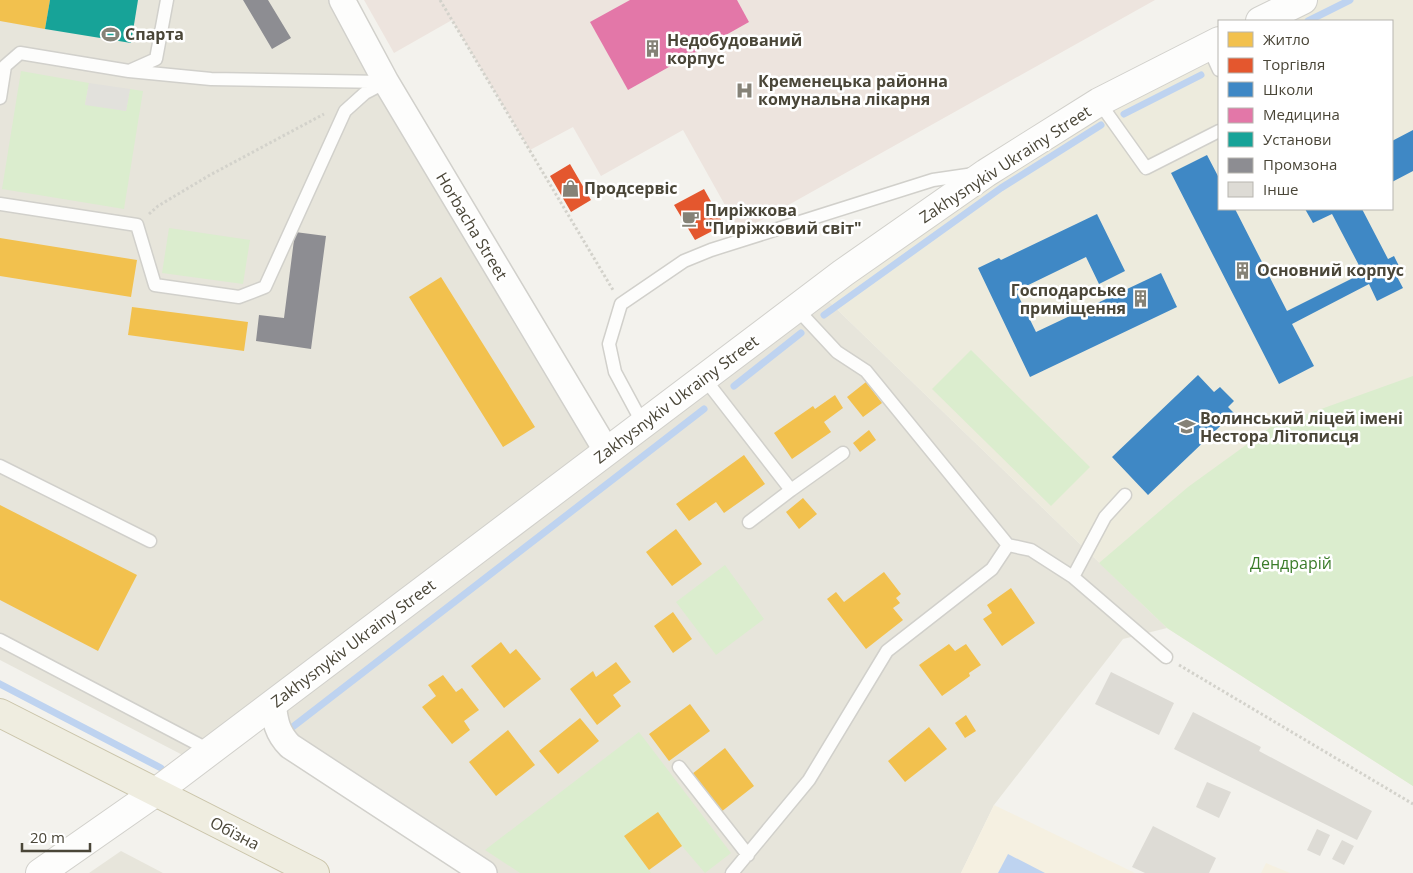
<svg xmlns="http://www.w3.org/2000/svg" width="1413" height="873" font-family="'Open Sans',sans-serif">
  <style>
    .residential { fill: #e7e5db }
    .commercial { fill: #f5f0e1 }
    .education { fill: #edebdd }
    .medical { fill: #ede4de }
    .green { fill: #dbedce }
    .parking { fill: #e2e1dc }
    .water { fill: #bed3f0 }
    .homes { fill: #f2c14e }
    .shops { fill: #e4572e }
    .schools { fill: #3f88c5 }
    .health { fill: #e377a8 }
    .public { fill: #17a398 }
    .industry { fill: #8d8d92 }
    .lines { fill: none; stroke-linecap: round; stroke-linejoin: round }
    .stream { stroke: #bed3f0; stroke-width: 7 }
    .building { fill: #dddbd5 }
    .service-casing { stroke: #d1d0cb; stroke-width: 15 }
    .minor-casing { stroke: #d1d0cb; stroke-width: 28 }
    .tertiary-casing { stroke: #d1d0cb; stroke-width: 30 }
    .trunk-casing { stroke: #cac4a9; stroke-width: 30 }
    .path { stroke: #d3d2cb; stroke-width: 3; stroke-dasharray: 2.5 2.5; stroke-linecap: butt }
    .service { stroke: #fdfdfc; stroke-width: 12 }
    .minor { stroke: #fdfdfc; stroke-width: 25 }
    .tertiary { stroke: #fdfdfc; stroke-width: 28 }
    .trunk { stroke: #efede0; stroke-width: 28 }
    .labels { text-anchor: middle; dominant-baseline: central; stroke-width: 5; stroke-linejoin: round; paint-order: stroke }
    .poi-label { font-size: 16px; font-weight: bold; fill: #4a4638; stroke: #fff; text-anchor: start }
    .street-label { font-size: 16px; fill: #4a4638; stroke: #fff }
    .park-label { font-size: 16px; fill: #3b7c2a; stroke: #fff }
  </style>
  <rect width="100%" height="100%" fill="#f3f2ed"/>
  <path class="residential" d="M0 0H342L606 450 818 291 1167 628 1123 639 994 805 961 873H484L275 720 196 762 0 660Z
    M121 851 163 873H89Z"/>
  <path class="commercial" d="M994 805 1135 873H961Z
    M1266 863 1290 873H1261Z"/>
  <path class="education" d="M1303 0H1413V786L1167 628 818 291 1219 41V209H1392V21H1259Z"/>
  <path class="medical" d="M364 0H1155L740 232 683 130 601 176 573 127 530 150 452 20 394 53Z"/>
  <path class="green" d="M21 71 89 83 85 104 126 111 130 89 143 91 124 209 2 189Z
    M169 228 250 240 243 284 162 273Z
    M971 350 1090 467 1051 506 932 389Z
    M1413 376V786L1167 628 1099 563 1188 487 1271 427Z
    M725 565 764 619 716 655 676 602Z
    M639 732 731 853 705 873 682 846 625 836 651 873H520L485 850Z"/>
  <path class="parking" d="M89 83 130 89 126 111 85 105Z"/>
  <path class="water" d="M1008 854 1045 873H998Z"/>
  <path class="homes" d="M0 0H50L45 29 0 21Z
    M0 238 137 260 131 297 0 276Z
    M441 277 535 427 503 447 409 297Z
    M132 307 248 322 244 351 128 335Z
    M866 382 882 403 863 417 847 397Z
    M835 395 843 408 824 422 831 432 792 459 774 433 813 406 815 409Z
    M869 430 876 440 860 452 853 443Z
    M744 455 765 484 724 513 716 502 689 521 676 504Z
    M803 498 817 514 799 529 786 512Z
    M0 505 137 575 98 651 0 600Z
    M676 529 702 564 672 586 646 552Z
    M884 572 901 594 896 598 900 603 893 608 903 620 866 649 827 599 836 592 844 602Z
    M1011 588 1035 623 1002 646 983 619 992 613 987 605Z
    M673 612 692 639 673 653 654 626Z
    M501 642 510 654 516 649 541 679 504 708 471 666Z
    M949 644 955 651 966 644 981 665 969 673 970 676 942 696 919 665Z
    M616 662 631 682 613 695 621 706 597 725 570 689 593 671 596 677Z
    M443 675 456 692 462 688 479 710 464 721 470 730 452 744 422 707 436 696 428 685Z
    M690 704 710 731 669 761 649 734Z
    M966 715 976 731 965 738 955 723Z
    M580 718 599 741 558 774 539 751Z
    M929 727 947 749 905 782 888 761Z
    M508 730 535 765 496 796 469 762Z
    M725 748 754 786 721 812 692 774Z
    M658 812 682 846 649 870 624 836Z"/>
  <path class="shops" d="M570 164 591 200 571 212 550 176Z
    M704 189 724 225 695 240 674 205Z"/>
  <path class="schools" d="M1413 130V171L1392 182V141Z
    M1207 155 1219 178V209H1235L1287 311 1363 273 1332 214 1313 223 1305 209H1362L1388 259 1394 256 1400 268 1394 271 1403 288 1377 301 1369 284 1292 324 1314 366 1279 384 1171 173Z
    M1097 214 1125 271 1099 284 1086 257 1016 291 1036 332 1161 273 1177 307 1030 377 978 268 999 258 1001 260Z
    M1198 375 1214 392 1220 387 1234 401 1228 407 1234 413 1148 495 1112 457Z"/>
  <path class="health" d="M630 0H737L749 22 628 90 590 22Z"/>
  <path class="public" d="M50 0H138L131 43 45 29Z"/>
  <path class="industry" d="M243 0H268L291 38 272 49Z
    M295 232 326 236 311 349 256 341 259 315 284 318Z"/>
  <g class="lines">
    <path class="stream" d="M1308 21 1350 0
      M1124 114 1201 75
      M824 315 1001 188 1101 125
      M734 386 801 333
      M0 684 161 768
      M290 729 704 409"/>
  </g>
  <path class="building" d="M1111 672 1174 703 1159 735 1095 704Z
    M1193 712 1261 747 1259 751 1372 811 1357 840 1174 749Z
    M1207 782 1231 792 1219 818 1196 807Z
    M1153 826 1216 858 1209 873H1145L1132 867Z
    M1317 829 1330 835 1320 856 1307 850Z
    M1342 840 1354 846 1344 865 1332 859Z"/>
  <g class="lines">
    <defs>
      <path id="service" d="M1208 46 1219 70
        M129 71 211 79 384 82
        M0 98 5 66 20 53 129 71 156 59 167 0
        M1099 102 1146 168 1219 131
        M0 204 137 225 155 285 239 297 265 287 345 111 365 93 386 82
        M704 378 791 490 843 453
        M643 424 615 372 609 344 621 304 684 261 711 250 933 180 974 174
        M0 466 150 541
        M749 522 791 490
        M1008 545 1031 550 1073 577 1166 657
        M1073 577 1105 517 1125 495
        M0 640 211 751
        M679 767 748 855
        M732 873 809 780 887 651 992 569 1008 545 866 371 837 352 796 308"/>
      <path id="minor" d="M342 0 386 82 606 450
        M273 703C275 721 277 733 290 746L484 873"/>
      <path id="tertiary" d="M1260 21 1303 0
        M40 873 156 792 843 273 986 173 1099 102 1219 41"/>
      <path id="trunk" d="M0 713 315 873"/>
    </defs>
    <use href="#service" class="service-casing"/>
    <use href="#minor" class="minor-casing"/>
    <use href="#tertiary" class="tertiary-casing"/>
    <use href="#trunk" class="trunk-casing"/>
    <path class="path" d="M440 0 613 290
      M149 214 158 206 210 175 324 114
      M1179 665 1413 804"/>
    <use href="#service" class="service"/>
    <use href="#minor" class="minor"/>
    <use href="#tertiary" class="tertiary"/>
    <use href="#trunk" class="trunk"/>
  </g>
  <defs>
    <symbol id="stadium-bare" viewBox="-9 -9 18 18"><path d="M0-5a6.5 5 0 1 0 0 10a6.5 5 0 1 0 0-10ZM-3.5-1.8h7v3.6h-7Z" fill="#858277" stroke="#fff" stroke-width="2.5" paint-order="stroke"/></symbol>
    <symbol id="building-bare" viewBox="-9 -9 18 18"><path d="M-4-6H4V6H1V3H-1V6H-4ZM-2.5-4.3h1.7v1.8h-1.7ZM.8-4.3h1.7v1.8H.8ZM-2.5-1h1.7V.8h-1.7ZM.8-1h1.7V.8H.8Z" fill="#858277" stroke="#fff" stroke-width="2.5" paint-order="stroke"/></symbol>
    <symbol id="hospital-bare" viewBox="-9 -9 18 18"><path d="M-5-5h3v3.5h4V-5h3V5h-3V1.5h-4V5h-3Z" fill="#858277" stroke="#fff" stroke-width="2.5" paint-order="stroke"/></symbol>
    <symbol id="shop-bare" viewBox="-9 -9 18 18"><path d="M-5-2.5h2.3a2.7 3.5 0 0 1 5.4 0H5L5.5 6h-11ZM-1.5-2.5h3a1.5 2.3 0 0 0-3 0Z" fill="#858277" stroke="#fff" stroke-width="2.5" paint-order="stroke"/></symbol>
    <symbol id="cafe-bare" viewBox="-9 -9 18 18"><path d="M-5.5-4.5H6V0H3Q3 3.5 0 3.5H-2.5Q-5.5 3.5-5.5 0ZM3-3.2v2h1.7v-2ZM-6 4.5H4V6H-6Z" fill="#858277" stroke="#fff" stroke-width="2.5" paint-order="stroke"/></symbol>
    <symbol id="school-bare" viewBox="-9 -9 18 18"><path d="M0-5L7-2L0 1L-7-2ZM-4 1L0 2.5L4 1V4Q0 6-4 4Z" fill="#858277" stroke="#fff" stroke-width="2.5" paint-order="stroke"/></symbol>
  </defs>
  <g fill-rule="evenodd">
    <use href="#stadium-bare" x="98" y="22" width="25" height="25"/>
    <use href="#building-bare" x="640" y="36" width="25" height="25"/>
    <use href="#hospital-bare" x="732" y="78" width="25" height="25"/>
    <use href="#shop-bare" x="558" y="176" width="25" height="25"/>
    <use href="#cafe-bare" x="678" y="206" width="25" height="25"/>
    <use href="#building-bare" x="1230" y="258" width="25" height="25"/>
    <use href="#building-bare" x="1128" y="286" width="25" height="25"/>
    <use href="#school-bare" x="1174" y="414" width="25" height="25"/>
  </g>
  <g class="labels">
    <g class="poi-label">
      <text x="125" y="34">Спарта</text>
      <text x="667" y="40">Недобудований<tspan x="667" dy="18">корпус</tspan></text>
      <text x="758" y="81">Кременецька районна<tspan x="758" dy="18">комунальна лікарня</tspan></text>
      <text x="584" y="188">Продсервіс</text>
      <text x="705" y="210">Пиріжкова<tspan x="705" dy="18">"Пиріжковий світ"</tspan></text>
      <text x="1257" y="270">Основний корпус</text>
      <text x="1126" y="290" text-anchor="end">Господарське<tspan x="1126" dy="18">приміщення</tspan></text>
      <text x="1200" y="418">Волинський ліцей імені<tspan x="1200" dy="18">Нестора Літописця</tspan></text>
    </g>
    <g class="street-label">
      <text transform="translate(1005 164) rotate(-33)">Zakhysnykiv Ukrainy Street</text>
      <text transform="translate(472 226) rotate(59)">Horbacha Street</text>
      <text transform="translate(676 399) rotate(-37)">Zakhysnykiv Ukrainy Street</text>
      <text transform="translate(353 643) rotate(-37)">Zakhysnykiv Ukrainy Street</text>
      <text transform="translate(235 833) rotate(27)">Обїзна</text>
    </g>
    <g class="park-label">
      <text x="1291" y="563">Дендрарій</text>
    </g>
  </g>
  <rect x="1218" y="20" width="175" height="190" fill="#ffffff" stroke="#b7b5af"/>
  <rect x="1228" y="32" width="25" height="15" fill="#f2c14e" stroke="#b7b5af"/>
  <text x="1263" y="45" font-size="15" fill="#4a4638">Житло</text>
  <rect x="1228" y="58" width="25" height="15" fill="#e4572e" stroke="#b7b5af"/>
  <text x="1263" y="70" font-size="15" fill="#4a4638">Торгівля</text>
  <rect x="1228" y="82" width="25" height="15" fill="#3f88c5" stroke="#b7b5af"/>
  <text x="1263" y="95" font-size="15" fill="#4a4638">Школи</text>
  <rect x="1228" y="108" width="25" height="15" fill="#e377a8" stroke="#b7b5af"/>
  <text x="1263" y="120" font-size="15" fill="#4a4638">Медицина</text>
  <rect x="1228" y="132" width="25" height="15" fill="#17a398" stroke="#b7b5af"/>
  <text x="1263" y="145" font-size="15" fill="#4a4638">Установи</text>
  <rect x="1228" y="158" width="25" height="15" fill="#8d8d92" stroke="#b7b5af"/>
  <text x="1263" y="170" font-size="15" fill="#4a4638">Промзона</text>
  <rect x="1228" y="182" width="25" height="15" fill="#dddbd5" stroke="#b7b5af"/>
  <text x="1263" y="195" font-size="15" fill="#4a4638">Інше</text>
  <path d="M22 843v8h68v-8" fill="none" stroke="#4a4638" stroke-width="2.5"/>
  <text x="30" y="843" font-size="15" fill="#4a4638" stroke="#ffffff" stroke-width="4" paint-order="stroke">20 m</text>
</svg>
